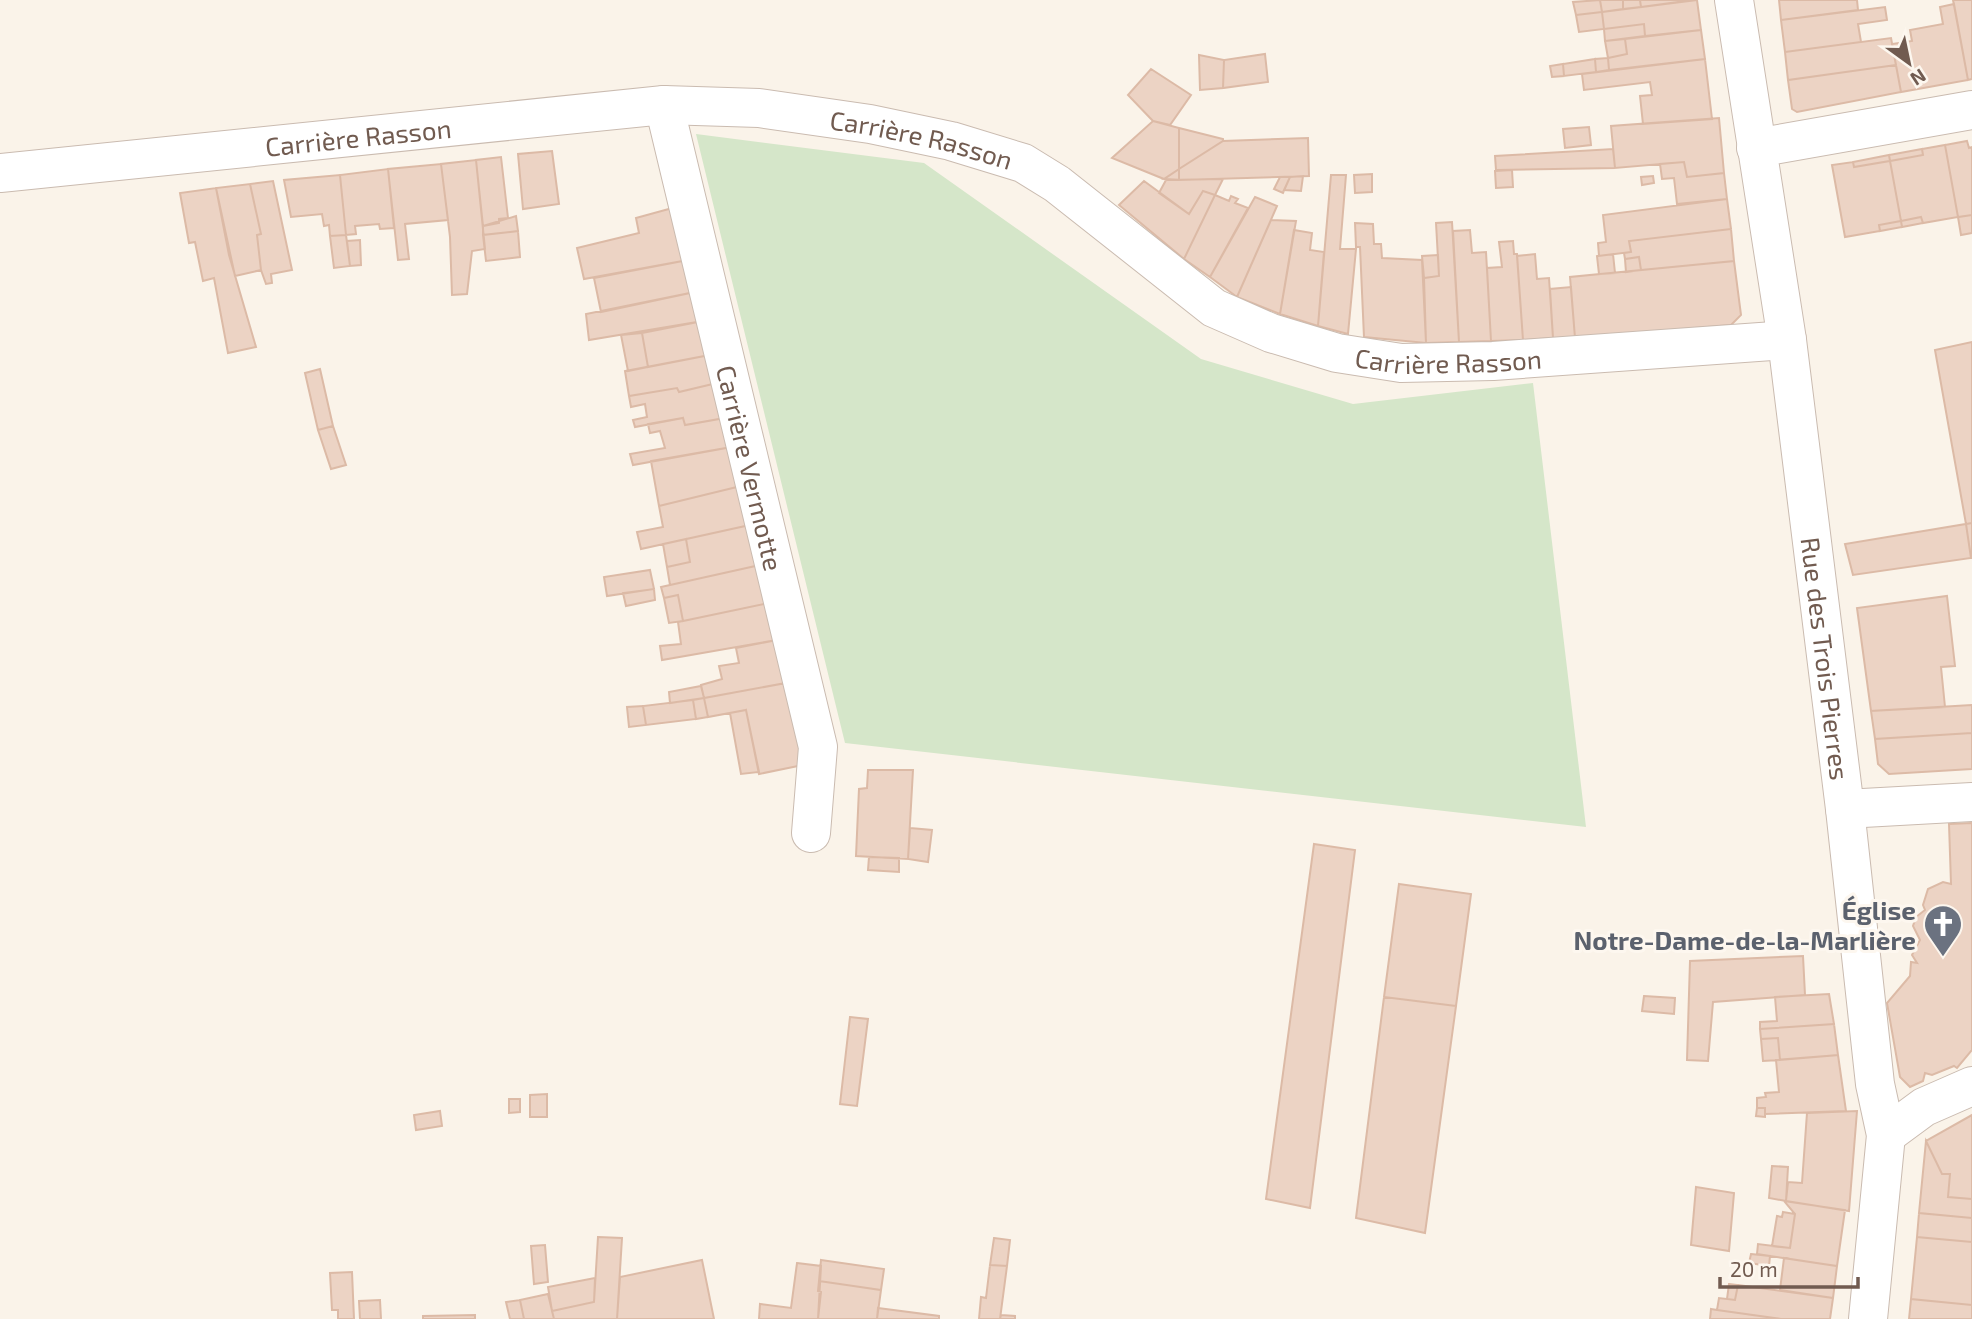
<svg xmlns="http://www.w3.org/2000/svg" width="1972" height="1319" font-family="'Exo 2',sans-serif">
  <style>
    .green { fill: #d5e6c9 }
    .building { fill: #ecd3c4; stroke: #dcbaa6; stroke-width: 2 }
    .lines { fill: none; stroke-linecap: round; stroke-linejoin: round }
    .minor-casing { stroke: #cabbb0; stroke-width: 40 }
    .minor { stroke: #fff; stroke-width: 38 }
    .labels { text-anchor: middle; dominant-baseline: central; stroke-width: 6; stroke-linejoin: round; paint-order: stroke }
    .street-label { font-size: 26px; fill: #715b50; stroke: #fdf7ef }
    .worship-label { font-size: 26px; font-weight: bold; fill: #5b616d; stroke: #fdf7ef; text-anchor: end }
  </style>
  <rect width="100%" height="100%" fill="#faf3e9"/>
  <path class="green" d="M696 134 924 163 1201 359 1353 404 1533 383 1586 827 845 743Z"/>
  <path class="building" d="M1600 0H1623V9L1602 12Z
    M1600 0 1602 12 1576 15 1573 2Z
    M1623 0H1640L1641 7 1623 9Z
    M1640 0H1693L1641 7Z
    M1697 0 1701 30 1645 36 1644 24 1604 29 1602 12Z
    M1779 0H1857L1858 10 1781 20Z
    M1953 0H1972V79L1968 80Z
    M1954 4 1968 80 1901 92 1892 44 1912 41 1910 30 1943 24 1940 7Z
    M1885 7 1887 20 1858 24 1861 42 1785 52 1781 20Z
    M1602 12 1604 29 1579 32 1576 15Z
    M1644 24 1645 36 1605 41 1604 29Z
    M1701 30 1705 59 1609 70 1608 58 1627 54 1625 39Z
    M1891 38 1896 65 1788 80 1785 52Z
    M1625 39 1627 54 1608 58 1605 41Z
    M1265 54 1268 82 1223 88 1224 60Z
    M1199 55 1224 60 1223 88 1200 90Z
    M1608 58 1609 70 1596 72 1595 59Z
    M1595 59 1596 72 1564 76 1563 64Z
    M1705 59 1712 119 1643 124 1640 96 1652 95 1650 82 1584 90 1582 74Z
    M1563 64 1564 76 1552 77 1550 66Z
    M1896 65 1901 92 1797 112 1792 109 1788 80Z
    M1151 69 1191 95 1170 125 1153 121 1128 95Z
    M1719 118 1724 173 1687 177 1684 162 1615 168 1611 126Z
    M1153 121 1179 128V169L1164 179 1112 158Z
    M1589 127 1591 145 1565 148 1563 129Z
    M1179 128 1223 139V141L1179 169Z
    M1308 138 1309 176 1179 180V169L1223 141Z
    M1967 141 1969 148 1972 147V215L1958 217 1945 145Z
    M1945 145 1958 217 1923 223 1921 217 1901 221 1890 161 1923 155 1922 149Z
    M1613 149 1615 168 1496 170 1495 156Z
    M1922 149 1923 155 1890 161 1889 155Z
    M552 151 559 204 523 209 518 154Z
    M1889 155 1890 161 1854 167 1853 162Z
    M501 157 508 218 499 219V223L483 226 476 160Z
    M476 160 485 249 472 251 467 294 452 295 450 237 441 164Z
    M1890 161 1901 221 1879 225 1880 231 1845 237 1832 165 1853 162 1854 167Z
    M1684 162 1687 177 1724 173 1727 199 1677 204 1674 178 1662 179 1660 164Z
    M441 164 448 220 405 224 409 259 398 260 388 169Z
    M388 169 394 228 380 229 379 224 355 226 356 234 346 235 340 175Z
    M1179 169V180L1164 179Z
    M1512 170 1513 187 1496 188 1495 171Z
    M1372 174V192L1355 193 1354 175Z
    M340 175 346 235 330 236 329 225 324 226 322 214 291 217 284 180Z
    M1331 175H1346L1340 249H1356L1348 334 1318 326Z
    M1303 176 1301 191 1284 190 1290 177Z
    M1653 176 1654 183 1642 185 1641 177Z
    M1280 177H1290L1283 193 1274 189Z
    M1223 179 1215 195 1203 191 1189 214 1159 193 1166 180Z
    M273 181 292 270 271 274 272 283 266 284 261 270 257 235 261 234 250 184Z
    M1144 181 1189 214 1203 191 1215 195 1184 259 1119 205Z
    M250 184 261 234 257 235 261 270 235 276 216 188Z
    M216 188 229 255 256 347 228 353 214 278 203 281 195 242 189 243 180 193Z
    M1215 195 1229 201 1231 196 1238 199 1235 203 1248 208 1210 277 1184 259Z
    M1255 197 1277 206 1237 297 1210 277Z
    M1727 199 1731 229 1629 241 1631 252 1599 256 1598 243 1606 242 1603 215Z
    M676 207 688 260 584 279 577 248 639 233 636 218Z
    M1972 215V233L1961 235 1958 217Z
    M516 216 518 231 483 235V226Z
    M1921 217 1923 223 1902 227 1901 221Z
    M1271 220 1296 221 1280 314 1237 297Z
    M1901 221 1902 227 1880 231 1879 225Z
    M1452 222 1459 342 1426 343 1424 278 1439 276 1436 223Z
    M1355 223 1373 224 1374 244H1381L1382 258 1422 260 1426 343 1364 337 1360 247H1356Z
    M1731 229 1734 261 1641 270 1639 257 1625 259 1624 253 1631 252 1629 241Z
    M1294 230 1312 233 1310 250 1324 252 1318 326 1280 314Z
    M1470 230 1472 253 1486 252 1491 341 1459 342 1453 231Z
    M518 231 520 257 486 261 483 235Z
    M346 235 350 266 334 268 330 236Z
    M360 240 361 265 350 266 347 241Z
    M1513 241 1514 254H1517L1523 340 1491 341 1487 268 1502 267 1499 242Z
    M1535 254 1537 279 1549 278 1553 338 1523 340 1517 256Z
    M1613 254 1615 273 1599 274 1597 256Z
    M1438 255 1439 276 1424 278 1422 256Z
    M1639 257 1641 270 1626 272 1625 259Z
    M688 260 695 292 601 312 594 278Z
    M1734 261 1741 315 1731 325 1575 338 1570 277Z
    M1571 287 1575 338H1553L1550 289Z
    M695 292 703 321 589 340 586 314Z
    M703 321 710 355 648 367 642 333Z
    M642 333 648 367 628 371 621 335Z
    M1972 342V523L1966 524 1935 350Z
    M710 355 717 383 679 392 677 388 629 396 625 371Z
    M320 369 333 426 318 430 305 373Z
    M717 383 725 418 685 425 683 418 635 427 633 420 647 417 645 404 631 407 629 396 677 388 679 392Z
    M683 418 685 425 725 418 732 447 633 465 630 454 665 448 660 431 650 433 648 424Z
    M333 426 346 465 331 469 318 430Z
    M732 447 741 486 659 506 651 461Z
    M741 486 750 525 641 549 637 532 663 527 659 506Z
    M1972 523V558H1971L1966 524Z
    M1966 524 1971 558 1853 575 1845 544Z
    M750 525 760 565 670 585 667 567 690 562 686 539Z
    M686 539 690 562 667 567 663 544Z
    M760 565 769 603 683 621 678 595 664 598 661 587Z
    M650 570 654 589 607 596 604 577Z
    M654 589 655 600 626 606 623 593Z
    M678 595 683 621 669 623 664 598Z
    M1947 596 1955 666 1941 667 1945 707 1871 711 1857 608Z
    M769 603 777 640 662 660 660 646 681 644 678 622Z
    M777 640 786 683 704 698 701 685 722 679 719 666 739 663 736 648Z
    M786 683 803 765 759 774 746 710 708 717 704 698Z
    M701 686 704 698 670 703 669 692Z
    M704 698 708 717 696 719 693 700Z
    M693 700 696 719 646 725 643 706Z
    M1972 705V733L1875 739 1871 711Z
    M643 706 646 725 629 727 627 707Z
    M746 710 759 772 741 774 730 713Z
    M1972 733V769L1889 774 1878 764 1875 739Z
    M868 770H913L908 859 856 856 859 789 867 788Z
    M1972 823V1050L1957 1068 1954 1066 1932 1075 1925 1073 1923 1081 1910 1087 1900 1077 1887 1003 1910 976 1911 962 1917 963 1912 955 1920 940 1913 926 1916 917 1925 910 1923 905 1928 889 1943 882 1951 884 1949 824Z
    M910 828 932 830 928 862 908 859Z
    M1314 844 1355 850 1310 1208 1266 1199Z
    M869 857 899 858V872L868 870Z
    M1399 884 1471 894 1456 1006 1384 997Z
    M1803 956 1805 995 1713 1002 1708 1061 1687 1060 1690 961Z
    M1829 994 1834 1024 1760 1029V1022L1777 1021 1775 997Z
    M1644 996 1675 998 1674 1014 1642 1011Z
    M1384 997 1456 1006 1425 1233 1356 1218Z
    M850 1017 868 1019 857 1106 840 1104Z
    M1834 1024 1838 1055 1780 1060 1778 1038 1761 1039 1760 1029Z
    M1778 1038 1780 1060 1763 1061 1761 1039Z
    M1838 1055 1846 1111 1765 1114V1108H1757V1098L1766 1097 1765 1093 1779 1092 1776 1060Z
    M547 1094V1117H530V1095Z
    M509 1099H520V1112L509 1113Z
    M1757 1108H1765V1117L1756 1116Z
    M440 1111 442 1126 416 1130 414 1115Z
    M1857 1111 1849 1211 1786 1201 1788 1182 1802 1183 1807 1113Z
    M1972 1115V1199L1948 1197 1950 1174H1942L1926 1141Z
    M1926 1141 1942 1174H1950L1948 1197 1972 1199V1218L1919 1213Z
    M1772 1166 1788 1167 1786 1201 1769 1198Z
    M1696 1187 1734 1193 1729 1251 1691 1245Z
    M1784 1201 1845 1210 1837 1266 1757 1254 1758 1244 1790 1248 1795 1214Z
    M1783 1212 1795 1214 1790 1248 1772 1246 1777 1216 1782 1217Z
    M1919 1213 1972 1218V1242L1917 1237Z
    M598 1237 622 1238 617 1319H554L552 1311 594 1302Z
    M1917 1237 1972 1242V1305L1911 1299Z
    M994 1238 1010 1240 1007 1266 990 1265Z
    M545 1245 548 1282 534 1284 531 1246Z
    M1751 1254 1770 1256 1769 1266 1749 1263Z
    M1784 1258 1837 1266 1833 1298 1780 1290Z
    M702 1260 714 1319H617L620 1277Z
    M821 1260 884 1269 881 1290 819 1281Z
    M797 1263 821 1266 818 1319H759L760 1304 791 1308Z
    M990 1265 1007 1266 1000 1319H979L981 1297 986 1298Z
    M352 1272 354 1319H338V1310H332L330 1273Z
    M595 1278 594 1302 552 1311 548 1287Z
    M819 1281 881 1290 877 1319H818L821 1292 818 1291Z
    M1729 1284 1738 1285 1735 1300 1727 1299Z
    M1738 1285 1833 1298 1830 1319H1781L1717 1310 1719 1298 1735 1300Z
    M548 1294 554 1319H524L520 1300Z
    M1911 1299 1972 1305V1319H1909Z
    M380 1300 381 1319H360L359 1301Z
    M520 1300 524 1319H510L506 1302Z
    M878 1308 939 1316V1319H877Z
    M1711 1309 1717 1310 1781 1319H1710Z
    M475 1315V1319H423V1316Z
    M1001 1315 1015 1316V1319H1000Z"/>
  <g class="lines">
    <defs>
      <g id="minor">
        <path id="s1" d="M1734 0 1787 340 1845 809 1875 1084 1886 1135 1868 1319"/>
        <path id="s2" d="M664 105 818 747 811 833"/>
        <path d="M1756 148 1972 110"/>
        <path id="s3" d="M0 173 664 105 759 108 870 124 951 141 1023 163 1057 184 1214 308 1271 333 1337 353 1401 363 1493 361 1787 340"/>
        <path d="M1845 809 1972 802"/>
        <path d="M1886 1135 1924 1107 1972 1086"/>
      </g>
    </defs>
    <use href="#minor" class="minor-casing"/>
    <use href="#minor" class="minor"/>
  </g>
  <defs>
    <symbol id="church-pin" viewBox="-11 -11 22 30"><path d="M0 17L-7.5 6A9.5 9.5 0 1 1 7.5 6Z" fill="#6b7280" stroke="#fdf7ef"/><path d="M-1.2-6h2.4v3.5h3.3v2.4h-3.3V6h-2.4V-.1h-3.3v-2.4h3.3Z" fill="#fff"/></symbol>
  </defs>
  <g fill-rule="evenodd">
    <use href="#church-pin" x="1921" y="902" width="44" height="60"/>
  </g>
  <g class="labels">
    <g class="street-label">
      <text stroke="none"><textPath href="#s3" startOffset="360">Carrière Rasson</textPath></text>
      <text stroke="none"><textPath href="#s3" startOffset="928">Carrière Rasson</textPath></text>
      <text stroke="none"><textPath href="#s3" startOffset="1516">Carrière Rasson</textPath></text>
      <text stroke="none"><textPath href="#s2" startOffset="373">Carrière Vermotte</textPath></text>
      <text stroke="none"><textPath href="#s1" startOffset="665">Rue des Trois Pierres</textPath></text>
    </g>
    <g class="worship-label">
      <text x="1916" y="909">Église<tspan x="1916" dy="30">Notre-Dame-de-la-Marlière</tspan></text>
    </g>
  </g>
  <g transform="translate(1909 63) rotate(147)" stroke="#fdf7ef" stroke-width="5" paint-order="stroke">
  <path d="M0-5L12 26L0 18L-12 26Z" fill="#715b50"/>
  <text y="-10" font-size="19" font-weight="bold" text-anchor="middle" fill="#715b50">N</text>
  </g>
  <path d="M1720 1277v10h138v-10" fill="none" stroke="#715b50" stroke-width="3.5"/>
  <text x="1730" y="1277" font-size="21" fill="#715b50" stroke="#fdf7ef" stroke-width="5" paint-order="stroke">20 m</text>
</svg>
